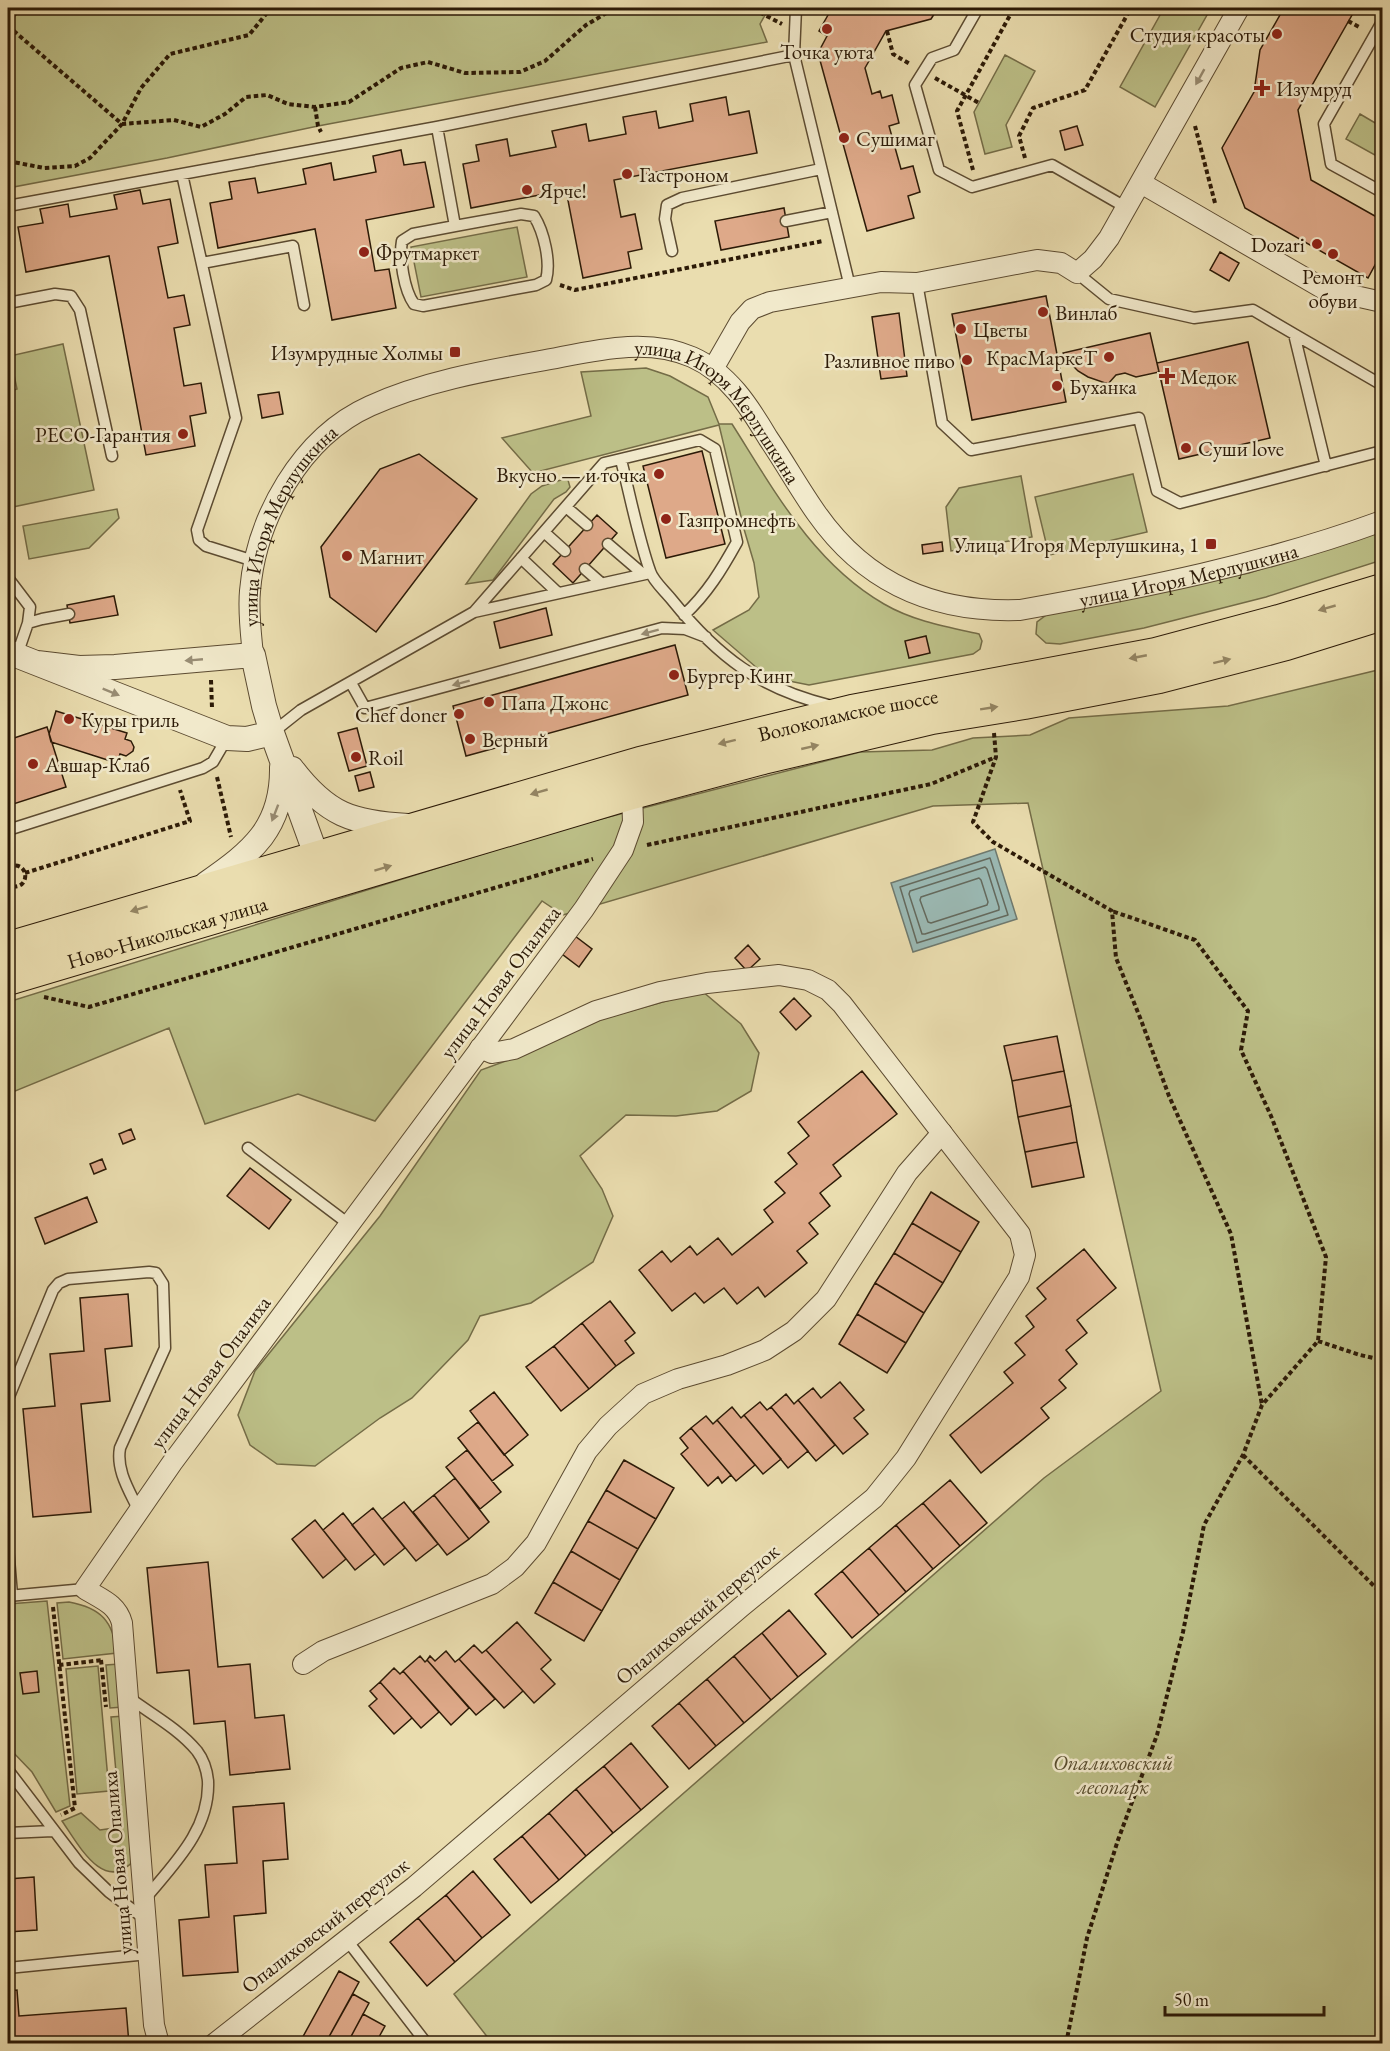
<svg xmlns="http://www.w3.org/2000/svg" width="1390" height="2051" font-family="'EB Garamond',serif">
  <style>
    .green { fill: #bcbf87; stroke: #746c47; stroke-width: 1.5 }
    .water { fill: #9bbab5; stroke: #6f7a6f; stroke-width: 1.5 }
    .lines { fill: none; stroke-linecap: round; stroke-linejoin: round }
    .shore { stroke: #646a5e; stroke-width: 1.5 }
    .building { fill: #dea989; stroke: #2c1a07; stroke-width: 1.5 }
    .service-casing { stroke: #5c4b31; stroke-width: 13 }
    .minor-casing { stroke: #5c4b31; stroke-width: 22 }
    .tertiary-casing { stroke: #5c4b31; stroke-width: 26 }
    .primary-casing { stroke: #2c1a07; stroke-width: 34 }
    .path { stroke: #2c1a07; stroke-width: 4; stroke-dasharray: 4.5 3; stroke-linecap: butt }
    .service { stroke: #f1e9cb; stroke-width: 10 }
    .minor { stroke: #f1e9cb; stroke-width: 20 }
    .tertiary { stroke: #f1e9cb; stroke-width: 24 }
    .primary { stroke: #eaddaf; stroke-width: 32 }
    .oneway { fill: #988c73 }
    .oneway2 { fill: #948563 }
    .poi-dot { fill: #8f2418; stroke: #f1e9cb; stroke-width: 2 }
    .labels { text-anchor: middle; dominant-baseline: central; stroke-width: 5; stroke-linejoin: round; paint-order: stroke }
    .poi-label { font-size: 21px; fill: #2c1a07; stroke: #f1e9cb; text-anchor: start }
    .street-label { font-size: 21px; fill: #2c1a07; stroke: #f1e9cb }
    .park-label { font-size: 21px; font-style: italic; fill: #574c2d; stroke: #f1e9cb }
  </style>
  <rect width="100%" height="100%" fill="#eaddaf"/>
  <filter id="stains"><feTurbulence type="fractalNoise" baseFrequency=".00333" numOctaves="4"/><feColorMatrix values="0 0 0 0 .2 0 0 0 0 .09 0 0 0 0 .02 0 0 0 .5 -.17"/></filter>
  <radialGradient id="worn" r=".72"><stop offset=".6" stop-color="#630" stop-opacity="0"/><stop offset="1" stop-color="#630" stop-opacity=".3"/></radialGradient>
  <path class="green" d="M8 8H769L760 24 767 42 318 126 167 158 8 188Z
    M1164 8H1211L1155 107 1120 87Z
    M1005 55 1035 71 1006 125 1012 147 985 154 974 112Z
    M1360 114 1382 127V159L1346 139Z
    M517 227 527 277 421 297 411 247Z
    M63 344 94 490 8 508V392L17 389 10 356Z
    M646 368 670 376 708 397 719 424H732C774 490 813 563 884 604 913 621 947 627 979 634L982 641 980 649 973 654 809 685 774 678 757 668 713 630 749 610 759 597 754 563 744 529 719 425 533 473 502 438 591 416 581 372Z
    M1133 474 1147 532 1049 555 1035 497Z
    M1021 476 1032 537 951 551 946 507 959 488Z
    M564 479 568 480 570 487 566 492 554 499 493 580 466 584 531 494 542 486Z
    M117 509 119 518 89 548 29 559 23 526Z
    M1382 529V560L1266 597 1144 628 1060 644 1046 643 1036 634 1037 622 1049 613 1249 573Z
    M1382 669V2043H492L454 1994 1044 1478 1161 1391 1028 803 933 806 563 915 542 901 375 1121 298 1094 205 1124 169 1028 8 1094V1002L566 828 860 752 932 750 973 738 1030 735 1069 718 1228 706Z
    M702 991 741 1024 759 1053 751 1091 717 1111 676 1116 626 1115 580 1156 602 1189 613 1216 593 1262 531 1303 480 1316 468 1340 412 1398 380 1418 315 1466 277 1464 250 1445 238 1415 255 1371 380 1216 481 1070 522 1055 602 1019Z
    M47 1601 70 1806 56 1812 32 1772 8 1747V1604Z
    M69 1602C101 1608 113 1621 117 1653L63 1659 57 1603Z
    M119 1664 123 1707 110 1708 106 1665Z
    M98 1666 109 1791 77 1794 66 1669Z
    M124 1716 135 1859C105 1896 78 1844 62 1821L81 1813 100 1830 121 1827 111 1717Z"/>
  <path class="water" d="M995 849 1017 919 913 952 891 883Z"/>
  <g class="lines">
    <path class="shore" d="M990 858 1008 915 917 943 900 887Z
      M985 867 987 869 999 907V910L925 934H922L909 894 910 891Z
      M979 878 981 880 988 902 987 905 931 923 928 922 920 900 921 897Z"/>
  </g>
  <path class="building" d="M832 8 842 10 844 8H938L931 19 886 31 865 68 872 94 880 91 882 98 892 95 899 123 889 126 901 169 913 166 920 192 908 196 914 218 867 231 818 53 827 36 819 31Z
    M1284 8H1356L1298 110 1311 180 1382 220V252L1368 278 1245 208 1222 148 1254 92 1260 50Z
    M726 97 729 115 749 111 757 153 614 180 621 217 635 214 642 249 628 252 631 268 583 278 566 190 471 208 463 164 479 161 476 145 507 139 510 156 556 147 552 131 586 124 589 141 626 134 623 117 656 111 659 128 693 121 690 104Z
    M1077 126 1083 145 1065 150 1060 131Z
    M401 150 404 165 425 162 434 207 366 220 375 271 389 269 396 308 332 320 315 229 218 248 210 203 232 199 229 182 255 178 258 193 306 184 303 169 331 163 334 180 376 172 373 156Z
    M140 190 143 204 170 199 178 243 158 247 168 298 184 295 190 325 174 328 184 386 201 383 206 413 190 416 195 446 146 455 109 256 26 272 18 227 43 223 40 209 68 204 70 217 117 209 114 195Z
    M784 208 789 237 721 250 715 221Z
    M1220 252 1239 263 1229 281 1210 270Z
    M1046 296 1066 402 972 420 952 314Z
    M899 313 907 376 881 379 872 317Z
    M1150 333 1159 372 1136 377 1125 373 1116 375 1108 384 1088 377 1078 371 1068 361 1065 362 1063 353Z
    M1248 342 1270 438 1179 459 1157 363Z
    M279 392 283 414 262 418 258 395Z
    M702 451 725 544 666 558 643 466Z
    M419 454 477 499 376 632 330 597 321 547 380 469Z
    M597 515 617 533 573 583 553 564Z
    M942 542 943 551 923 554 922 545Z
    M114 596 118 615 70 623 67 605Z
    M546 608 552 635 500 648 494 622Z
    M926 636 930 653 909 658 905 641Z
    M675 645 688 695 466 756 453 706Z
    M56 711 127 733 125 739 131 741 134 747 133 751 126 756 120 754 117 763 51 742 49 734Z
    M47 727 66 787 13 804 8 818V740Z
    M357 728 367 766 349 771 338 733Z
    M370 772 374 787 359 791 355 776Z
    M575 936 592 949 579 967 562 954Z
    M748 945 760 959 747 971 735 958Z
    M794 998 811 1016 796 1030 780 1012Z
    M1057 1036 1064 1071 1012 1081 1004 1046Z
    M862 1071 897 1114 833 1165 841 1176 820 1193 830 1206 809 1223 818 1234 797 1251 807 1263 765 1297 758 1287 737 1304 724 1288 704 1303 695 1293 672 1311 639 1270 662 1251 671 1262 690 1246 697 1255 718 1238 732 1255 773 1222 764 1210 785 1193 775 1182 797 1164 788 1153 809 1136 798 1122Z
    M1064 1071 1071 1106 1018 1117 1012 1081Z
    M1071 1106 1077 1142 1025 1152 1018 1117Z
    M131 1129 135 1139 123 1144 119 1134Z
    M1077 1142 1084 1177 1032 1187 1025 1152Z
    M102 1159 106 1169 94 1174 90 1164Z
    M250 1168 291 1200 269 1229 227 1196Z
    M931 1192 979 1222 961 1252 912 1223Z
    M87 1197 97 1222 45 1244 35 1218Z
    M912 1223 961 1252 943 1283 894 1253Z
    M1084 1249 1116 1288 1077 1320 1087 1333 1066 1350 1077 1364 1059 1380 1066 1388 1041 1408 1049 1418 981 1473 950 1435 1013 1383 1004 1372 1025 1355 1015 1343 1034 1327 1026 1316 1046 1299 1037 1288Z
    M894 1253 943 1283 924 1313 875 1283Z
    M875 1283 924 1313 906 1343 857 1314Z
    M128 1294 132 1346 105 1349 110 1401 81 1404 91 1512 33 1517 23 1409 55 1406 50 1354 84 1351 80 1298Z
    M610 1301 635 1333 625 1341 634 1353 616 1366 582 1323Z
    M857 1314 906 1343 887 1373 839 1344Z
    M582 1323 616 1366 589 1389 554 1346Z
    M554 1346 589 1389 561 1411 526 1367Z
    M840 1382 864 1410 854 1418 868 1434 843 1454 798 1400 813 1388 821 1398Z
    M494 1392 528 1435 504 1455 470 1411Z
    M786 1394 794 1404 798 1400 835 1445 816 1461 771 1407Z
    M760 1402 767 1410 771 1407 808 1451 788 1468 744 1415Z
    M732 1407 741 1418 744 1415 781 1459 763 1474 717 1420Z
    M706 1416 713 1424 717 1420 755 1465 736 1481 691 1428Z
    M478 1422 513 1465 492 1481 458 1438Z
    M691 1428 731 1475 722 1483 718 1477 708 1486 681 1454 688 1448 680 1438Z
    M467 1450 501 1492 480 1509 446 1467Z
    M624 1460 674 1488 656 1519 606 1490Z
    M455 1478 489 1522 469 1539 434 1495Z
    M950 1480 987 1523 960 1546 923 1503Z
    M606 1490 656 1519 638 1549 588 1521Z
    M434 1495 469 1539 447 1555 413 1512Z
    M404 1502 438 1544 416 1561 382 1519Z
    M923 1503 960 1546 933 1569 896 1525Z
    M373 1508 405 1548 384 1565 352 1525Z
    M343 1513 375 1554 355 1570 323 1530Z
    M315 1520 346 1559 323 1578 292 1539Z
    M588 1521 638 1549 620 1580 571 1551Z
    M896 1525 933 1569 906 1592 869 1548Z
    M869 1548 906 1592 879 1615 842 1571Z
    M571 1551 620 1580 602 1611 553 1582Z
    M208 1562 218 1667 250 1664 255 1718 284 1715 290 1769 230 1775 225 1721 194 1724 189 1670 157 1673 147 1568Z
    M842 1571 879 1615 852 1638 815 1594Z
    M553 1582 602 1611 584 1641 535 1613Z
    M789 1610 826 1654 798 1677 762 1633Z
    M517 1622 551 1660 541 1669 555 1684 534 1703 486 1650Z
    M762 1633 798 1677 771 1700 734 1656Z
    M474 1645 482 1653 486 1650 523 1691 504 1708 459 1659Z
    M446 1651 455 1662 459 1659 495 1699 476 1715 427 1660 430 1656 435 1661Z
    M420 1656 425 1662 427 1660 469 1708 451 1725 403 1671Z
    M734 1656 771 1700 744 1723 707 1679Z
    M394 1668 400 1674 403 1671 439 1712 421 1728 380 1682Z
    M37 1671 39 1692 23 1694 20 1673Z
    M707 1679 744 1723 716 1746 679 1703Z
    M380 1682 412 1718 394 1734 369 1706 377 1699 370 1691Z
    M679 1703 716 1746 689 1769 652 1726Z
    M631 1743 668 1787 641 1810 604 1766Z
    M604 1766 641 1810 613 1833 576 1789Z
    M576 1789 613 1833 586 1856 549 1813Z
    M284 1803 288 1859 263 1861 266 1913 234 1916 238 1972 183 1976 179 1920 209 1917 205 1865 237 1863 233 1807Z
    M549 1813 586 1856 559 1880 522 1836Z
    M522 1836 559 1880 531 1903 494 1859Z
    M473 1871 510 1915 482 1938 446 1895Z
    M34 1877 37 1930 8 1932V1879Z
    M446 1895 482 1938 455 1962 418 1918Z
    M418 1918 455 1962 427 1986 390 1942Z
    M339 1971 359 1982 325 2044H303L300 2042Z
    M17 1990 19 2016 126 2008 129 2044H8V1991Z
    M353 1994 369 2003 347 2044H325Z
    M363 2014 385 2026 379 2037 375 2044H347Z"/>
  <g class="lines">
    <defs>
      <path id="service" d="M796 8 794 55 850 287
        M978 8 954 50 932 58 915 85 939 170 972 187 1052 165 1127 208
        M1382 22 1324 124 1331 164 1382 192
        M437 127 455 226 413 234 402 241C399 258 404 290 414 304L423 306 536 285 546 280C551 262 544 232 534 216L521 214 455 226
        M182 174 236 418 197 530 199 540 206 546 254 561
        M8 206 437 127 794 55
        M786 221 832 212
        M672 251 665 219 667 205 682 198 821 169
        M202 263 293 246 304 305
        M1077 273 1109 299 1194 318 1253 310 1294 334 1326 466
        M917 283 942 423 971 450 1139 418 1157 491 1180 503 1382 451
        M8 303 55 294 71 296 80 310 112 456
        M1294 334 1382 385
        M621 460C630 495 638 537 650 571 653 581 665 591 672 600 718 657 760 689 832 706
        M566 507 587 525
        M544 532 565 551
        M608 544 643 574
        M521 558 558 593
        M585 569 601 583
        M8 578 30 607 28 623
        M474 612 604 463 700 440 715 449 737 542C722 569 707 594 684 615
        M17 655 28 623 42 619 69 614
        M351 683 365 708 662 628 685 629 706 637
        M272 733 301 710 474 612 650 573
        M8 830 203 768 213 762 227 738
        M248 1148 350 1225
        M8 1399 53 1290 59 1283 68 1279 149 1272 156 1273 163 1284 165 1348 120 1448C116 1470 129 1490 138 1509
        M8 1547 12 1595
        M8 1596 85 1589
        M128 1697C151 1714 179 1729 197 1751 203 1759 207 1771 208 1781 210 1830 173 1865 144 1900
        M8 1770 79 1863 109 1892 145 1919
        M8 1833 53 1831
        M346 1939 427 2044
        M8 1968 148 1954"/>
      <g id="minor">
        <path d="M1141 183 1324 289 1382 302"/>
        <path d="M713 369 740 322 752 309 770 302 881 282 917 283 1037 260 1061 263 1077 273 1093 259 1109 238 1239 8"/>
        <path id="s1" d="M253 655C251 634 248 612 250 591 256 518 301 437 370 406 423 382 483 371 540 361 590 352 644 336 692 357 728 373 749 406 768 438 785 463 800 490 817 514 867 585 936 613 1020 610 1143 588 1265 564 1382 521"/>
        <path d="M303 1664 323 1651 492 1584 515 1567 536 1543 587 1451 608 1426 643 1394 678 1379 727 1365 765 1350 794 1331 826 1299 907 1173 942 1133"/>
        <path d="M159 2044 154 2025 122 1623C117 1604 101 1599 85 1589L172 1463 584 909 623 850 633 822 632 793"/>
        <path d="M214 2044 414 1887 741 1607 874 1498 906 1458 1019 1277 1025 1255 1020 1234 842 1004 828 990 808 980 779 975 707 983 660 992 596 1011 514 1049 492 1053 480 1048"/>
      </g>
      <path id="tertiary" d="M8 652 227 738 247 739 272 733
        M37 663 79 668 115 667 253 655 264 706 272 733 323 874
        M292 769C327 815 352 823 408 826
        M206 884C252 852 283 828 282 767"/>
      <g id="primary">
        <path id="s2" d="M8 948 640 763 852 711 1156 654 1279 621 1382 590"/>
        <path id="s3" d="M8 979 632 793 763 758 932 718 1024 703 1159 677 1286 644 1382 614"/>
      </g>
    </defs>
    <use href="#service" class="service-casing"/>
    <use href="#minor" class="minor-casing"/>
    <use href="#tertiary" class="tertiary-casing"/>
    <use href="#primary" class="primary-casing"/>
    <path class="path" d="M659 8 663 9 672 8
      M754 8 757 11 782 24
      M1123 8 1129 11
      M8 21 21 8
      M1348 21 1361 28
      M8 26 122 124 174 120 201 127 225 114 246 97 267 95 288 104 315 107 349 102 401 68 428 62 465 73 520 72 545 61 586 25 615 8
      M887 31 893 54 910 64
      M935 78 979 103
      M315 107 318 126 321 132
      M1195 126 1215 203
      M1025 158 1019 136 1033 108 1085 90 1131 8
      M8 161 44 168 75 166 90 158 122 124 141 88 170 54 249 35 271 8
      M973 170 957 111 1014 8
      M560 285 575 290 823 241
      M211 680 212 708
      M994 733 996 757 973 822 993 842 1112 911 1116 958 1141 1020 1169 1096 1231 1234 1262 1405
      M217 777 231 837
      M647 845 931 784 996 757
      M8 867C31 858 31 894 8 885
      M25 873 190 821 180 790
      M44 997 89 1007 593 859
      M1318 1341 1360 1355 1382 1360
      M1243 1455 1382 1594
      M53 1607 75 1808 61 1815
      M101 1660 106 1707
      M59 1665 103 1660
      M1066 2044 1087 1938 1118 1840 1157 1735 1183 1632 1204 1525 1243 1455 1262 1405 1318 1341 1326 1257 1271 1116 1241 1050 1248 1011 1195 940 1112 911"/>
    <use href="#service" class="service"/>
    <use href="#minor" class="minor"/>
    <use href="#tertiary" class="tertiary"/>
    <use href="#primary" class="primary"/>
  </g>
  <defs><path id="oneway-solid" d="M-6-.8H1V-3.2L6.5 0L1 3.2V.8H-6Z" transform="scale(1.5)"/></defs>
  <g class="oneway">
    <use href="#oneway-solid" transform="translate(1200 77) rotate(119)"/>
    <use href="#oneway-solid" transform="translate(650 632) rotate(165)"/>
    <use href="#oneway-solid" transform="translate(194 660) rotate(175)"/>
    <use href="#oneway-solid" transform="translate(461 683) rotate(165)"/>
    <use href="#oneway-solid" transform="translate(111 692) rotate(22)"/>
    <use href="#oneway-solid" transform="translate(275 813) rotate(111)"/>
  </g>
  <g class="oneway2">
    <use href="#oneway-solid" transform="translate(1327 608) rotate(164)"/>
    <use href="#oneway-solid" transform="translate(1138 657) rotate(169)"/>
    <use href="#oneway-solid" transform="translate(1222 661) rotate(-14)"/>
    <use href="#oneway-solid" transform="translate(989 708) rotate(-9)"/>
    <use href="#oneway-solid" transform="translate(727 742) rotate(166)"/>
    <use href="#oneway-solid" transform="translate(810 747) rotate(-13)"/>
    <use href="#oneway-solid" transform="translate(539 792) rotate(164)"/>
    <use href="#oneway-solid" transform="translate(383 868) rotate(-17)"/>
    <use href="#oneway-solid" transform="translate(139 909) rotate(163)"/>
  </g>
  <g class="poi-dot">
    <circle cx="827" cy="29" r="6"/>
    <circle cx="1277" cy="34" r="6"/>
    <path d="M1259 79h6v6h6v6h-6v6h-6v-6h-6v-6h6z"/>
    <circle cx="844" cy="138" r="6"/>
    <circle cx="627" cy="174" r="6"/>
    <circle cx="527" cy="190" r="6"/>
    <circle cx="1317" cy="244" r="6"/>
    <circle cx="364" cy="252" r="6"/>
    <circle cx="1333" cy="254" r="6"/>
    <circle cx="1043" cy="312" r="6"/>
    <circle cx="961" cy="329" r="6"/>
    <rect x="449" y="346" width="12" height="12" rx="3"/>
    <circle cx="1109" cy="357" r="6"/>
    <circle cx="967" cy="360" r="6"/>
    <path d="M1164 367h6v6h6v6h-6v6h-6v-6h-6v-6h6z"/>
    <circle cx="1057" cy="386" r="6"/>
    <circle cx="183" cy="434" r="6"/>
    <circle cx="1186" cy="448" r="6"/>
    <circle cx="659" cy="474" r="6"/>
    <circle cx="666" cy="519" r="6"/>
    <rect x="1205" y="538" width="12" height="12" rx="3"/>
    <circle cx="347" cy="556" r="6"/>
    <circle cx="674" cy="675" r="6"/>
    <circle cx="489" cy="702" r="6"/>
    <circle cx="459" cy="714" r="6"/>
    <circle cx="69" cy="719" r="6"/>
    <circle cx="470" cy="739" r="6"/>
    <circle cx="356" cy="757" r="6"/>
    <circle cx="33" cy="764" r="6"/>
  </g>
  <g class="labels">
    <g class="poi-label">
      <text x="1265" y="34" text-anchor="end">Студия красоты</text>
      <text x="827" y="51" text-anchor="middle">Точка уюта</text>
      <text x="1276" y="88">Изумруд</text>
      <text x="856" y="138">Сушимаг</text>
      <text x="639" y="174">Гастроном</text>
      <text x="539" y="190">Ярче!</text>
      <text x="1305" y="244" text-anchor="end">Dozari</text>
      <text x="376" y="252">Фрутмаркет</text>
      <text x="1333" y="276" text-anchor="middle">Ремонт<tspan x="1333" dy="24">обуви</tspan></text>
      <text x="1055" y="312">Винлаб</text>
      <text x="973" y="329">Цветы</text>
      <text x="443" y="352" text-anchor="end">Изумрудные Холмы</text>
      <text x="1097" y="357" text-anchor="end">КрасМаркеТ</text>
      <text x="955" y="360" text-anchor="end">Разливное пиво</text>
      <text x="1180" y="376">Медок</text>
      <text x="1069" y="386">Буханка</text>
      <text x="171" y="434" text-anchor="end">РЕСО-Гарантия</text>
      <text x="1198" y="448">Суши love</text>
      <text x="647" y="474" text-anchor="end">Вкусно — и точка</text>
      <text x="678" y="519">Газпромнефть</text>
      <text x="1199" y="544" text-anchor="end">Улица Игоря Мерлушкина, 1</text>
      <text x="359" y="556">Магнит</text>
      <text x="686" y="675">Бургер Кинг</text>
      <text x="501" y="702">Папа Джонс</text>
      <text x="447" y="714" text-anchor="end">Chef doner</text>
      <text x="81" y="719">Куры гриль</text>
      <text x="482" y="739">Верный</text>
      <text x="368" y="757">Roil</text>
      <text x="45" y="764">Авшар-Клаб</text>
    </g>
    <g class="street-label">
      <text stroke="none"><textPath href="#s1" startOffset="678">улица Игоря Мерлушкина</textPath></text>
      <text stroke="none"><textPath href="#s1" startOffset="140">улица Игоря Мерлушкина</textPath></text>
      <text stroke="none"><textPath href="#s1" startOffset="1236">улица Игоря Мерлушкина</textPath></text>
      <text stroke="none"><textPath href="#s2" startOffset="872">Волоколамское шоссе</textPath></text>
      <text stroke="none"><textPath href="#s3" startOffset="166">Ново-Никольская улица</textPath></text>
      <text transform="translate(500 982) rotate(-53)">улица Новая Опалиха</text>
      <text transform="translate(210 1372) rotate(-53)">улица Новая Опалиха</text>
      <text transform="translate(697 1614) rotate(-40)">Опалиховский переулок</text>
      <text transform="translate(117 1863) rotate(-95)">улица Новая Опалиха</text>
      <text transform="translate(325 1925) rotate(-38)">Опалиховский переулок</text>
    </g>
    <g class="park-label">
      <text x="1113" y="1762">Опалиховский<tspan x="1113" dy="24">лесопарк</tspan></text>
    </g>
  </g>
  <rect width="1390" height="2051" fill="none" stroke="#eaddaf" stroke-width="30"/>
  <rect x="9" y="9" width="1372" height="2033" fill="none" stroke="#2c1a07" stroke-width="3"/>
  <rect x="15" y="15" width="1360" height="2021" fill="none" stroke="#2c1a07" stroke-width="1.5"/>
  <path d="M1165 2006v9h159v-9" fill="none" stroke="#2c1a07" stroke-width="3"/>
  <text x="1174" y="2006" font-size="18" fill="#2c1a07" stroke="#f1e9cb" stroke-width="4.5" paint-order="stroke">50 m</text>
  <rect width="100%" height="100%" filter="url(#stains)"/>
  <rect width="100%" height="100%" fill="url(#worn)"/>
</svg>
